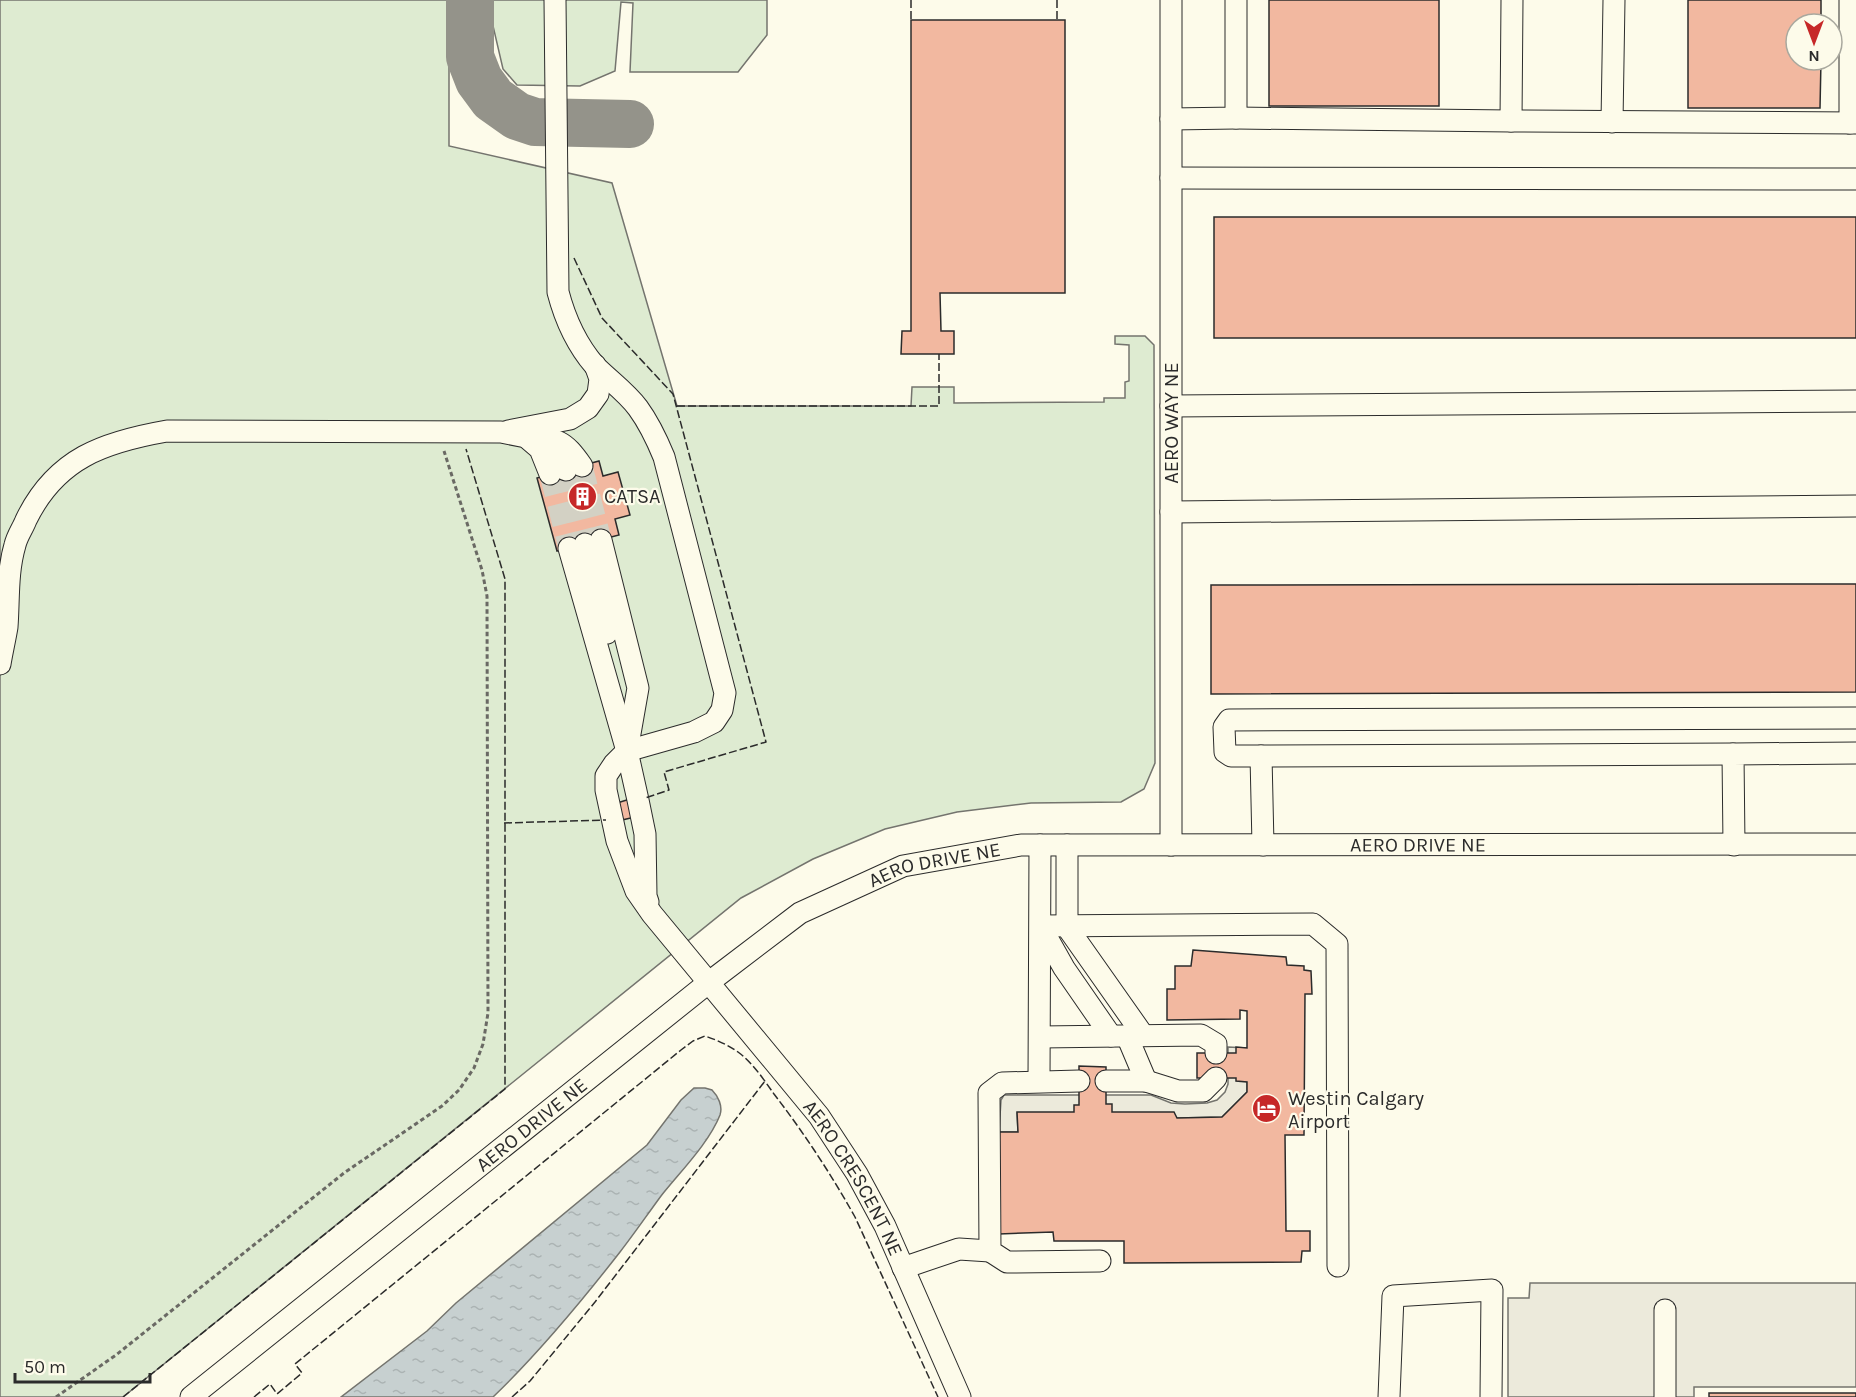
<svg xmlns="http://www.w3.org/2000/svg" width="1856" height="1397" font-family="Karla,sans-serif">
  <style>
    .green { fill: #deebd1; stroke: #74746e; stroke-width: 1.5 }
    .parking { fill: #eceadb; stroke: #74746e; stroke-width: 1.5 }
    .water { fill: url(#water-ripples); stroke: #74746e; stroke-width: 1.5 }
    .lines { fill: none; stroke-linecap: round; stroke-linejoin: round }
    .taxiway { stroke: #94938a; stroke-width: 48 }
    .building { fill: #f2b8a0; stroke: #2b2b2b; stroke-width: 1.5 }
    .minor-tunnel { stroke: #d3d1c4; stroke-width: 21; stroke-dasharray: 21 10; stroke-linecap: butt }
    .minor-casing { stroke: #2b2b2b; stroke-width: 23 }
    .path { stroke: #6a6964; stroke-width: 3; stroke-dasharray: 4.5 3; stroke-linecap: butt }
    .minor { stroke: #fdfbea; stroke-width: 21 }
    .fence { stroke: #2b2b2b; stroke-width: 1.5; stroke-dasharray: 8 3; stroke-linecap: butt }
    .labels { text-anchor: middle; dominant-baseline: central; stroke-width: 4.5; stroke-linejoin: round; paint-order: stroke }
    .street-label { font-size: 20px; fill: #2b2b2b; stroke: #fdfbea }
    .poi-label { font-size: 20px; fill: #2b2b2b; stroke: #fdfbea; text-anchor: start }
  </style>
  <defs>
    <pattern id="water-ripples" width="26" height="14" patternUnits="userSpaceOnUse" patternTransform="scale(1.5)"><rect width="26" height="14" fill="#c7d0d0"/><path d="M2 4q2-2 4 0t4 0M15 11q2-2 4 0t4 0" fill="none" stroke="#abb3b3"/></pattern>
  </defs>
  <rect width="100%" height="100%" fill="#fdfbea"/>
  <path class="green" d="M0 0H449V146L612 183 677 406H911L912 387H954V403L1104 402V398H1125V382L1129 381V345L1115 344V336H1145L1154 345 1155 763 1144 789 1121 802 1031 803 957 812 885 829 813 859 741 898 123 1397H0Z
    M490 0H767V35L738 72H630L633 3 621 2 615 71 580 86 517 85 503 69 490 13Z"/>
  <path class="parking" d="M1228 1047 1247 1048V1092L1222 1117 1177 1118 1017 1113 1018 1132H999L1001 1100 1004 1095H1151L1171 1103 1185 1104 1207 1103 1217 1100 1225 1092 1228 1084Z
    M1530 1283H1856V1387H1694V1397H1508V1298H1529Z"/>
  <path class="water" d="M694 1088H705L712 1090C718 1096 723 1106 720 1115 709 1143 680 1172 661 1196 647 1215 634 1234 620 1252 581 1302 539 1353 493 1397H341L427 1331 456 1303 647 1145 681 1100Z"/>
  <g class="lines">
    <path class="taxiway" d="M470 0V57L479 80 493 99 517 116 535 122 630 124"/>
  </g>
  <path class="building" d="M1269 0H1439V106H1269Z
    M1688 0H1821V24H1796V60H1821L1820 108H1688Z
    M911 20H1065V293H940L941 331H954V354H901L902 331H911Z
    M1214 217H1856V338H1214Z
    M599 461 603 476 618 472 630 515 615 519 619 535 557 551 537 478Z
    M1856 584V692L1211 694V585Z
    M630 799 635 817 622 820 617 803Z
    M1193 950 1286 957 1287 965 1304 966V970L1311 971 1312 994H1305L1304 1135H1285L1286 1231H1310V1251H1302L1301 1262 1124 1263V1241H1054L1053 1232 999 1234V1132H1018L1017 1112H1074V1105H1079V1066L1106 1067V1104H1112V1112H1174L1177 1118 1222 1117 1247 1092V1082L1236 1081V1078H1197V1053H1236V1047L1247 1048V1011L1240 1010V1019L1167 1020V989H1175V966H1191Z
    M1709 1393H1856V1397H1709Z"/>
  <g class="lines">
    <path class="minor-tunnel" d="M582 466 601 540
      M566 470 585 544
      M550 474 569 548"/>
    <defs>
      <g id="minor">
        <path id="s1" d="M555 0 558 292C565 319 577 345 595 366 609 380 626 392 638 408 649 423 657 440 664 457L725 693 722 710 714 722 694 732 627 751 614 764 606 776V790L617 841 636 891 652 914 819 1116 857 1174 885 1226 960 1397"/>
        <path d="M1171 0V845"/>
        <path d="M1512 0 1511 121 1856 123"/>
        <path d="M1236 118 1511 121"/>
        <path d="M1171 119 1236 118V0"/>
        <path d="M1612 122 1614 0"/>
        <path d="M1850 123V0"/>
        <path d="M1171 178 1856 179"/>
        <path d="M1171 406 1856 401"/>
        <path d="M508 431 570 419 588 408 598 394 600 379 595 365"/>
        <path d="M526 437C558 439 563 439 582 466"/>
        <path d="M541 445 548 448 566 470"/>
        <path d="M1171 512 1856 506"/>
        <path d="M601 540 638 688 628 745"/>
        <path d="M585 544 607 633"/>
        <path d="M569 548 627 751 638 800 645 834 646 896 648 902"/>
        <path d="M0 664C2 652 5 639 7 627 9 600 7 572 15 545 17 536 23 528 26 520 56 458 104 442 167 431L501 432 526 437 540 449 550 474"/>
        <path d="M1261 756 1733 754"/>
        <path d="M1067 845V927L1143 1035"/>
        <path d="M1263 845 1261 756H1231L1225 752 1224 727 1229 720 1856 718"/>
        <path d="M1734 845 1733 754 1856 753"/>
        <path d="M1041 926 1313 924 1337 944 1338 1266"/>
        <path d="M1041 927 1064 968 1111 1036"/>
        <path d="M1127 1036 1146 1081"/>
        <path d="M1040 1037 1201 1035 1216 1044V1053"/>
        <path d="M1039 1081 1040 845"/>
        <path d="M1079 1081 1002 1083 989 1093 990 1251 1007 1262 1100 1261"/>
        <path d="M1106 1081H1146L1178 1091H1203L1216 1078"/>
        <path d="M903 1268 959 1249 990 1251"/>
        <path id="s2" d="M191 1397 708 983 800 913 903 866 1021 845 1856 844"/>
        <path d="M1389 1397 1393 1296 1492 1290 1491 1397"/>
        <path d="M1665 1397V1310"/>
      </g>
    </defs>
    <use href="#minor" class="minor-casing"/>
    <path class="path" d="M56 1397 116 1355 344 1173 442 1106 459 1090 474 1068 483 1044 488 1013 487 596 482 570 444 451"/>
    <use href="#minor" class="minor"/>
    <path class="fence" d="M911 0V20
      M1057 0V20
      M574 258 602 318 673 394 766 742 664 772 669 790 645 798
      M677 406H939V354
      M504 823 606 820
      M123 1397 505 1089V579L466 449
      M254 1397 270 1384 277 1394 302 1373 295 1364 681 1050 693 1041 705 1036C717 1040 728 1045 738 1052 753 1063 764 1080 774 1094 804 1133 831 1174 855 1217L938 1397
      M512 1397 530 1381 595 1302 765 1081"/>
  </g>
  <defs>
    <symbol id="building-disc" viewBox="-11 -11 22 22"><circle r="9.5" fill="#c62828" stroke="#fdfbea"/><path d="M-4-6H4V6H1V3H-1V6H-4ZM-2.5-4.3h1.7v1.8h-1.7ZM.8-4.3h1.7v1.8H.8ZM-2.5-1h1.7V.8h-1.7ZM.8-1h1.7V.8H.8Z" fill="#fff"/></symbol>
    <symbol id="hotel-disc" viewBox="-11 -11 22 22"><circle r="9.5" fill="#c62828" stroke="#fdfbea"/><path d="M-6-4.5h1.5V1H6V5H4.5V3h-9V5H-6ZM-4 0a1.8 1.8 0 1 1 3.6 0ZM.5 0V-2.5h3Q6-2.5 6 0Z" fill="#fff"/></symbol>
  </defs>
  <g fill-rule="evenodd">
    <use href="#building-disc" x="566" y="480" width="33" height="33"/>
    <use href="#hotel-disc" x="1250" y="1092" width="33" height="33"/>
  </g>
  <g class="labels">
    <g class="street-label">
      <text transform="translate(1171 423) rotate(-90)">AERO WAY NE</text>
      <text stroke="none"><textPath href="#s2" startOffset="1408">AERO DRIVE NE</textPath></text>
      <text stroke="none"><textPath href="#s2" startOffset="922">AERO DRIVE NE</textPath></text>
      <text stroke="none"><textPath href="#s2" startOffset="436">AERO DRIVE NE</textPath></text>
      <text stroke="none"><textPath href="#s1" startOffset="1372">AERO CRESCENT NE</textPath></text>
    </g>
    <g class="poi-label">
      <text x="604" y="496">CATSA</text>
      <text x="1288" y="1098">Westin Calgary<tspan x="1288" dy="23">Airport</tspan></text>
    </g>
  </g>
  <g transform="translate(1814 42) rotate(180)"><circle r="28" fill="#fdfbea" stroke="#a9a89e" stroke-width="1.5"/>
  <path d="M0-4.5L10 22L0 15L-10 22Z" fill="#c62828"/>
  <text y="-9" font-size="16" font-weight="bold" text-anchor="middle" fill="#2b2b2b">N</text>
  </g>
  <path d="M15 1373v9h135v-9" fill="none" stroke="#2b2b2b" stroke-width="3"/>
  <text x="24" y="1373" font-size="18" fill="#2b2b2b" stroke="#fdfbea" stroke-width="4.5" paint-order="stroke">50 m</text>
</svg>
